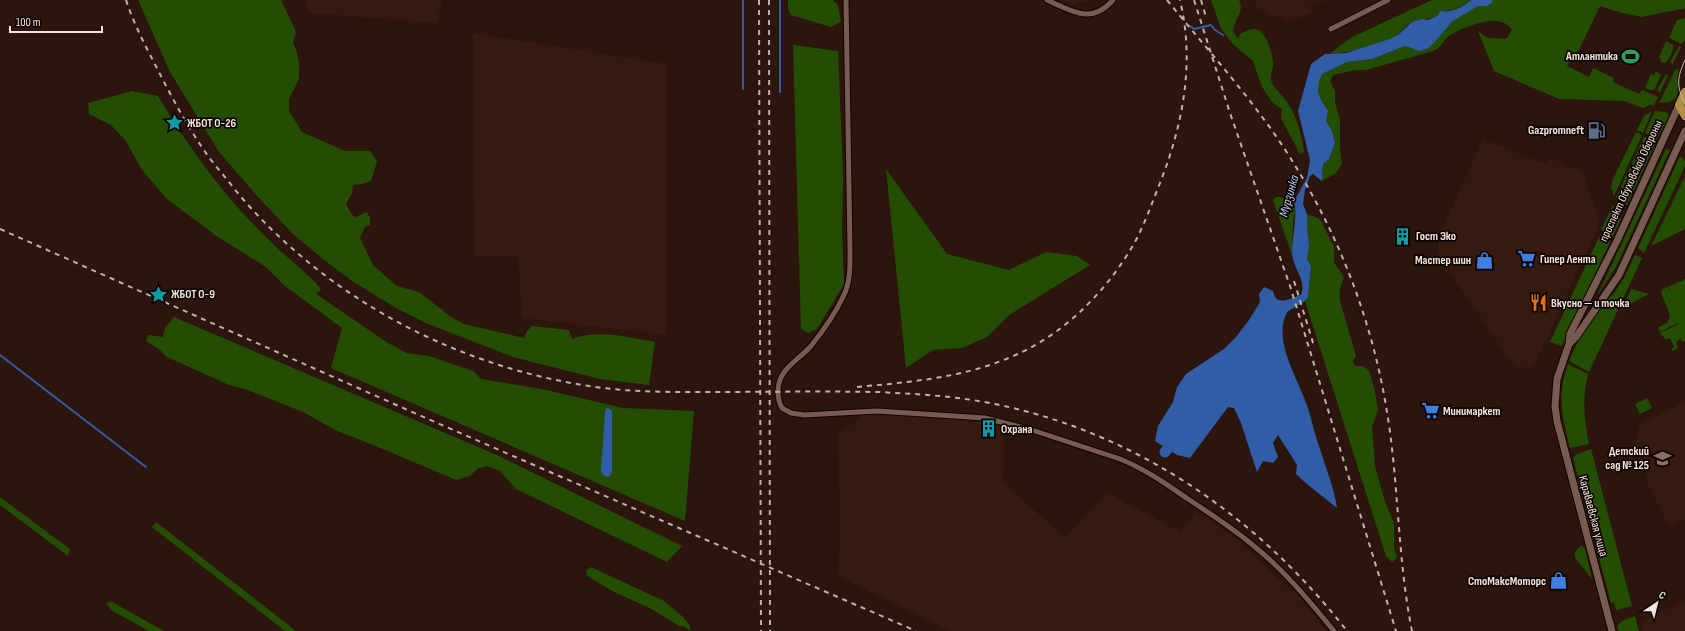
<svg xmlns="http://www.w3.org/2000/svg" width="1685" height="631" font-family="'Sofia Sans Condensed',sans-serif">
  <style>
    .built { fill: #371a0f }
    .green { fill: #244d04 }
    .water { fill: #315da7 }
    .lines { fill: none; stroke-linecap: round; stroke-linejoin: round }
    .stream { stroke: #315da7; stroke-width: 2 }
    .river { stroke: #315da7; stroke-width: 11 }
    .street-casing { stroke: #130200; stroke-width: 7 }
    .secondary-casing { stroke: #130200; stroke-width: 9 }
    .primary-casing { stroke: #130200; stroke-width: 10 }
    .street { stroke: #775b51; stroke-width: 5 }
    .secondary { stroke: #775b51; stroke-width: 7 }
    .primary { stroke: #b08e4a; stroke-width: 8 }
    .tram { stroke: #c3b0aa; stroke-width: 1 }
    .rail { stroke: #c3b0aa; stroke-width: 2; stroke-dasharray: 5 5; stroke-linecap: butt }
    .labels { text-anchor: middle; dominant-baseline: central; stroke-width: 3.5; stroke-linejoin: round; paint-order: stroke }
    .poi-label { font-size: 12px; font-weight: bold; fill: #f6e5df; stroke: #0d0402; text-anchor: start }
    .street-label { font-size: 12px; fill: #f6e5df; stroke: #0d0402 }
    .water-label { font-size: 13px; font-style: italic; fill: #b4cdf6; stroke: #0d0402 }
  </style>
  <rect width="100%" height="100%" fill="#2c150c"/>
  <path class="built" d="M306 0H442L437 23 308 13Z
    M1063 0H1093L1072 4Z
    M1254 0H1327L1309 7 1312 13 1287 22 1257 8Z
    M473 33 667 64V335L522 318 518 256 478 257 475 255Z
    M1483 139 1547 165 1551 158 1583 172 1600 222 1537 359 1531 367 1526 368 1515 365 1510 361 1437 253 1440 233Z
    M1685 402V519L1669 527 1646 480 1648 476 1634 447 1640 424Z
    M861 413 984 420 1005 425 1003 483 1065 537 1107 493 1181 532 1195 511 1231 535 1298 596 1326 631H951L838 576 840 532 838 432 860 420Z
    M1685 600V631H1643L1641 621Z"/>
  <path class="green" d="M138 0H281L296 32 293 43 297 52 299 65V79L289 99V111L302 132 345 151H370L377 161 371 181 362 184 353 185 352 193 346 204 352 215 356 217 367 212 370 218V225L365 227 360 238 373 265 397 286 419 292 451 317 464 324 524 338 527 331 532 326 569 330 572 339C598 329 628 337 655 342L649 385 600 379 513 357 428 324 396 308 352 281 323 259 293 234 257 196 219 152 170 72Z
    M788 0H833L838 5 841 22 831 27 791 15 788 8Z
    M1211 0H1239C1245 13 1234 19 1233 31L1238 39 1240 34C1244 32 1249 29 1254 29 1266 29 1272 52 1273 62 1275 69 1267 75 1273 85 1277 91 1283 96 1287 102 1297 117 1302 135 1304 152L1300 154 1281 118 1282 109 1273 103 1262 87 1253 61 1234 45 1221 29Z
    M1432 0H1471C1462 8 1450 11 1439 12L1437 16C1428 20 1421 19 1413 22 1406 24 1402 32 1396 36 1383 44 1346 54 1331 53L1350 38Z
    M1491 0H1685V8L1642 17 1622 13 1600 6 1576 56 1572 55 1567 66 1589 77 1593 68 1614 78 1613 82 1639 94 1642 90 1658 97 1654 105H1649L1643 108 1624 101 1559 99 1494 71 1478 31 1488 38 1506 39 1512 30C1501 11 1463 27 1449 36 1441 42 1443 48 1430 52L1366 70H1355L1333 75 1330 81 1335 91V103L1340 120V148L1342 164 1336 173 1322 181 1323 164 1329 159 1335 143 1332 131 1326 121 1328 111 1321 100 1318 91 1319 82 1322 74 1347 62 1372 59 1405 46 1413 49H1426L1433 44 1453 21 1478 6H1487Z
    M1685 18V39L1682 44 1669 38 1677 20Z
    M1666 41 1673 45C1674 50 1669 60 1665 63L1660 62 1661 59 1659 57Z
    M793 45 838 51 843 173 842 231 844 284 817 329 808 333 801 329Z
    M1679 46 1681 47 1672 65 1670 62Z
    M1677 69 1679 70C1675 80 1680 90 1676 98L1669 102 1659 103 1675 70Z
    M1656 71 1661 75 1654 90H1650L1645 88 1651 74 1654 75Z
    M1666 74 1668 75 1660 93 1657 90Z
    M132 91 158 96C189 148 225 198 269 240 284 255 301 268 316 283L321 289 316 294 388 343 407 353 429 356 473 371 481 379 542 389 623 408 694 411 685 521 331 368 342 328 285 286 266 267 218 237 167 199 142 170 126 141 111 125 89 114 88 103Z
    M1652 111 1643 133 1637 130 1644 116Z
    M1655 111 1666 112 1669 115 1657 139 1645 133Z
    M1636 132 1642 135 1614 196 1611 187 1613 179Z
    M1644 137 1656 142 1627 205 1616 198Z
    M1666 149 1670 150 1616 267 1597 296Z
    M1680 156 1685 161V166L1644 253 1638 248Z
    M886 169 947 254 1009 270 1046 252 1077 256 1090 265 1009 315 987 337 962 348 933 350 906 368Z
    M1684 178H1685V229L1651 246Z
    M1276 197H1281L1296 207 1293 223 1292 255 1273 200Z
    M1613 205 1618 211 1621 219 1613 236 1601 230Z
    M1307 214 1318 218 1321 221 1334 247V262L1344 278C1340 286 1339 292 1340 301L1356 356 1353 361 1355 366H1362L1369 370 1375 392 1378 410 1372 427 1375 466 1385 502 1394 523V547L1397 558 1392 562 1386 556 1305 301 1308 297 1311 266 1307 259 1309 246 1307 226Z
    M1599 237 1610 242 1562 346 1550 342Z
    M1635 255 1642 258 1589 372 1569 361 1582 332 1594 315 1614 293 1624 278Z
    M1685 279V341L1683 342 1680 339 1676 342 1678 348 1673 351 1671 349 1674 347 1670 338 1666 340 1660 333 1679 324 1678 323 1660 332 1658 328 1668 322 1670 315 1661 293 1662 290 1667 287 1672 294 1668 287Z
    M1631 289 1649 294 1622 308Z
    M174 317 499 456 682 546 667 562 516 489 500 471 487 466 477 469 470 476 456 480 383 449 335 430 303 412 245 389 229 385 167 357 160 350 146 341 148 335 163 337 165 328Z
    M1568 364 1588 374C1582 402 1584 417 1589 444L1570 448C1562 417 1557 395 1568 364Z
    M1647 398 1652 408 1640 414 1635 404Z
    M1591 449 1632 606 1616 610 1614 602 1611 603 1573 458 1577 454Z
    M0 497 70 549 68 556 0 505Z
    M156 522 296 631H285L152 527Z
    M1581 546 1585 548 1592 579 1575 558V552Z
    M591 567 664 601 683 617 690 626V631L685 627 679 626 650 608 614 592 587 576 586 571Z
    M112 602 164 631H149L111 610 106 603Z
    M1635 616 1639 631H1619L1617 626 1622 621Z"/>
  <path class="water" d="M1471 0H1491L1493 2 1487 6H1478L1453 21 1433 44 1427 49 1419 51 1405 46 1372 59 1347 62 1322 74 1319 82 1318 91 1321 100 1328 111 1326 121 1332 131 1335 143 1329 159 1323 164 1322 181 1313 174 1310 176 1305 190 1303 204 1307 214V226L1309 246 1307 259 1311 266 1308 297 1305 301 1287 312C1272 341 1299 380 1308 408 1312 422 1315 436 1320 449 1326 469 1334 487 1337 508 1323 496 1309 487 1296 474L1297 465 1278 435 1273 443 1278 457 1273 463 1263 461 1257 472 1241 423 1234 408 1228 407 1190 458 1177 455 1155 441 1158 426 1173 402 1177 387 1186 374 1224 349 1236 337 1249 320 1260 302 1259 294 1264 287 1273 291C1276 307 1289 299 1301 295 1307 281 1293 268 1292 254 1292 239 1298 213 1294 201L1307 178 1310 160 1298 111 1311 64 1325 54 1346 53 1390 39 1398 35 1412 22 1422 19 1428 20 1437 16 1440 11C1450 13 1464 7 1471 0Z
    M608 408 612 411V471L610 476 607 477 603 475 601 471 605 413 606 409Z"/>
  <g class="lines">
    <path class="stream" d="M743 0V89
      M780 0V92
      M1190 26 1194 29 1211 25 1215 30 1223 35
      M0 355 146 467"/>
    <path class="river" d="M1165 452 1176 437"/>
    <defs>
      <path id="street" d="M846 0 850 249C850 265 851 282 843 297 835 314 823 331 811 346 798 361 778 369 778 391 778 397 779 403 782 408L791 413 804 415 877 411 985 418 1032 430 1120 459C1145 469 1166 484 1188 499 1211 514 1234 529 1255 547 1285 571 1310 602 1334 631
        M1047 0C1072 11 1091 25 1113 0
        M1331 29 1388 0"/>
      <path id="secondary" d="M1569 344 1576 337 1619 275 1685 131
        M1612 631 1557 421 1555 406 1557 379 1569 344 1570 334 1617 241 1679 105 1685 106"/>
      <path id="primary" d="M1685 92 1679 105 1685 116"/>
    </defs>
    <use href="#street" class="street-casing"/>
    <use href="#secondary" class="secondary-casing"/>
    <use href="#primary" class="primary-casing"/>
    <use href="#street" class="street"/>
    <use href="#secondary" class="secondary"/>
    <use href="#primary" class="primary"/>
    <path class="tram" d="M1685 60C1677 78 1676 85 1685 104"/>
    <path class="rail" d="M126 0C135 28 150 54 163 80 177 107 191 132 208 156 217 168 227 179 236 191 330 303 468 373 612 389 641 392 671 392 701 392 760 392 819 391 878 392 917 394 956 396 995 404 1137 433 1258 517 1347 631
      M759 0 761 631
      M769 0 770 631
      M1167 0C1205 47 1246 92 1280 142 1333 221 1370 311 1386 406 1399 480 1397 557 1412 631
      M1194 0 1230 113 1290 286 1396 631
      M1201 0 1206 17
      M0 229 428 419 916 631
      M1294 281 1314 346
      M857 387C910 382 962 378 1011 357 1064 335 1107 291 1135 242 1145 223 1152 203 1160 183 1183 124 1195 63 1180 0"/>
  </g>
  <defs>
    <symbol id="stadium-bare" viewBox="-9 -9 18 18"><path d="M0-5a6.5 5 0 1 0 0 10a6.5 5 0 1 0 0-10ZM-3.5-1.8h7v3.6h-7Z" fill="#2e9e5b" stroke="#0d0402" stroke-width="2.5" paint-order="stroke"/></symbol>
    <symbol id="sight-bare" viewBox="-9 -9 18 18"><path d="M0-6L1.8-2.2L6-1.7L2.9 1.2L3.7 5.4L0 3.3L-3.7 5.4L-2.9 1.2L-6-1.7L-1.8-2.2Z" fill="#0f9aa8" stroke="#0d0402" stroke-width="2.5" paint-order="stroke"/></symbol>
    <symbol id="fuel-bare" viewBox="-9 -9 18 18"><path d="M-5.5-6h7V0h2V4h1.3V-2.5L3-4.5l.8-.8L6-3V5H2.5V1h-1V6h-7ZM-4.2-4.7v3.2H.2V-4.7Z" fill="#5c6f8a" stroke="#0d0402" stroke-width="2.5" paint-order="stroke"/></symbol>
    <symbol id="building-bare" viewBox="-9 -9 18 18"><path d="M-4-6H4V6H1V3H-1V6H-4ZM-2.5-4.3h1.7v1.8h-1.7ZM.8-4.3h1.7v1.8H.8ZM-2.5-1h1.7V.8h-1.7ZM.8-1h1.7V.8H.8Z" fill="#0f9aa8" stroke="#0d0402" stroke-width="2.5" paint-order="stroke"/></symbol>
    <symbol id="supermarket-bare" viewBox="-9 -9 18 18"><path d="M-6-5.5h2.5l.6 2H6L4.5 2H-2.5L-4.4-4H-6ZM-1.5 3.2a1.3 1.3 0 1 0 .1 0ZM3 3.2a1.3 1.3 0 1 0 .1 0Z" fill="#3f7fe0" stroke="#0d0402" stroke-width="2.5" paint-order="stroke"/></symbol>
    <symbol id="shop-bare" viewBox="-9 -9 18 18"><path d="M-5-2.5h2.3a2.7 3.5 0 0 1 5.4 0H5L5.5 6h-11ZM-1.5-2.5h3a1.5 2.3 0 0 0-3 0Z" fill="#3f7fe0" stroke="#0d0402" stroke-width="2.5" paint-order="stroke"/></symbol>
    <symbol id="restaurant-bare" viewBox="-9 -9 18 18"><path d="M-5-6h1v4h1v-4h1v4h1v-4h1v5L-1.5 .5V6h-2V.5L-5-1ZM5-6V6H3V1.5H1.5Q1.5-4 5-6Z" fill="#e8710a" stroke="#0d0402" stroke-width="2.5" paint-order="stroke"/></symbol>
    <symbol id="school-bare" viewBox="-9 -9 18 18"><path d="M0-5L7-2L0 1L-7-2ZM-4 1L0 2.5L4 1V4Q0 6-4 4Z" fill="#8d6e63" stroke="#0d0402" stroke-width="2.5" paint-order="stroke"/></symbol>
  </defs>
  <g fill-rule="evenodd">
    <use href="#stadium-bare" x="1618" y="44" width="25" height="25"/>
    <use href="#sight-bare" x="162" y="110" width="25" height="25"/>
    <use href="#fuel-bare" x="1584" y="118" width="25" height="25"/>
    <use href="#building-bare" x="1390" y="224" width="25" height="25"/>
    <use href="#supermarket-bare" x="1514" y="246" width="25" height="25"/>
    <use href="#shop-bare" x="1472" y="248" width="25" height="25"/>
    <use href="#sight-bare" x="146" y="282" width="25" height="25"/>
    <use href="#restaurant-bare" x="1526" y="290" width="25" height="25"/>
    <use href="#supermarket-bare" x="1418" y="398" width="25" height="25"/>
    <use href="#building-bare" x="976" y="416" width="25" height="25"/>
    <use href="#school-bare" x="1650" y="446" width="25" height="25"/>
    <use href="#shop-bare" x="1546" y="568" width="25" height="25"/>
  </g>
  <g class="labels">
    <g class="poi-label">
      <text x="1618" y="56" text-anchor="end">Атлантика</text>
      <text x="187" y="123">ЖБОТ О-26</text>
      <text x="1584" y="130" text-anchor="end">Gazpromneft</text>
      <text x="1416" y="236">Гост Эко</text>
      <text x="1540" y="259">Гипер Лента</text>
      <text x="1471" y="260" text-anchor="end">Мастер шин</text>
      <text x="171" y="294">ЖБОТ О-9</text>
      <text x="1551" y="303">Вкусно — и точка</text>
      <text x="1443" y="411">Минимаркет</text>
      <text x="1001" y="429">Охрана</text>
      <text x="1649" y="451" text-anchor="end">Детский<tspan x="1649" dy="14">сад № 125</tspan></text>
      <text x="1546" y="581" text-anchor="end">СтоМаксМоторс</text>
    </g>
    <g class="street-label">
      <text transform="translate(1631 181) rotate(-65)">проспект Обуховской Обороны</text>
      <text transform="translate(1593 516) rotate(75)">Караваевская улица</text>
    </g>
    <g class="water-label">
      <text transform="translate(1289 196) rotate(-74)">Мурзинка</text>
    </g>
  </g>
  <g transform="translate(1657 603) rotate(35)" stroke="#0d0402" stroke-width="3" paint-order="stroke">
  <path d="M0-3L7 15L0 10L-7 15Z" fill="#f6e5df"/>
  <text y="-6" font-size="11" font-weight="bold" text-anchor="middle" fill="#f6e5df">С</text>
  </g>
  <path d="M10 26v6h92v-6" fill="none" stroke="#f6e5df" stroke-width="2"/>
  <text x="16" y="26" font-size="12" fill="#f6e5df" stroke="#0d0402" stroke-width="3" paint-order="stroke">100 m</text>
</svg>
